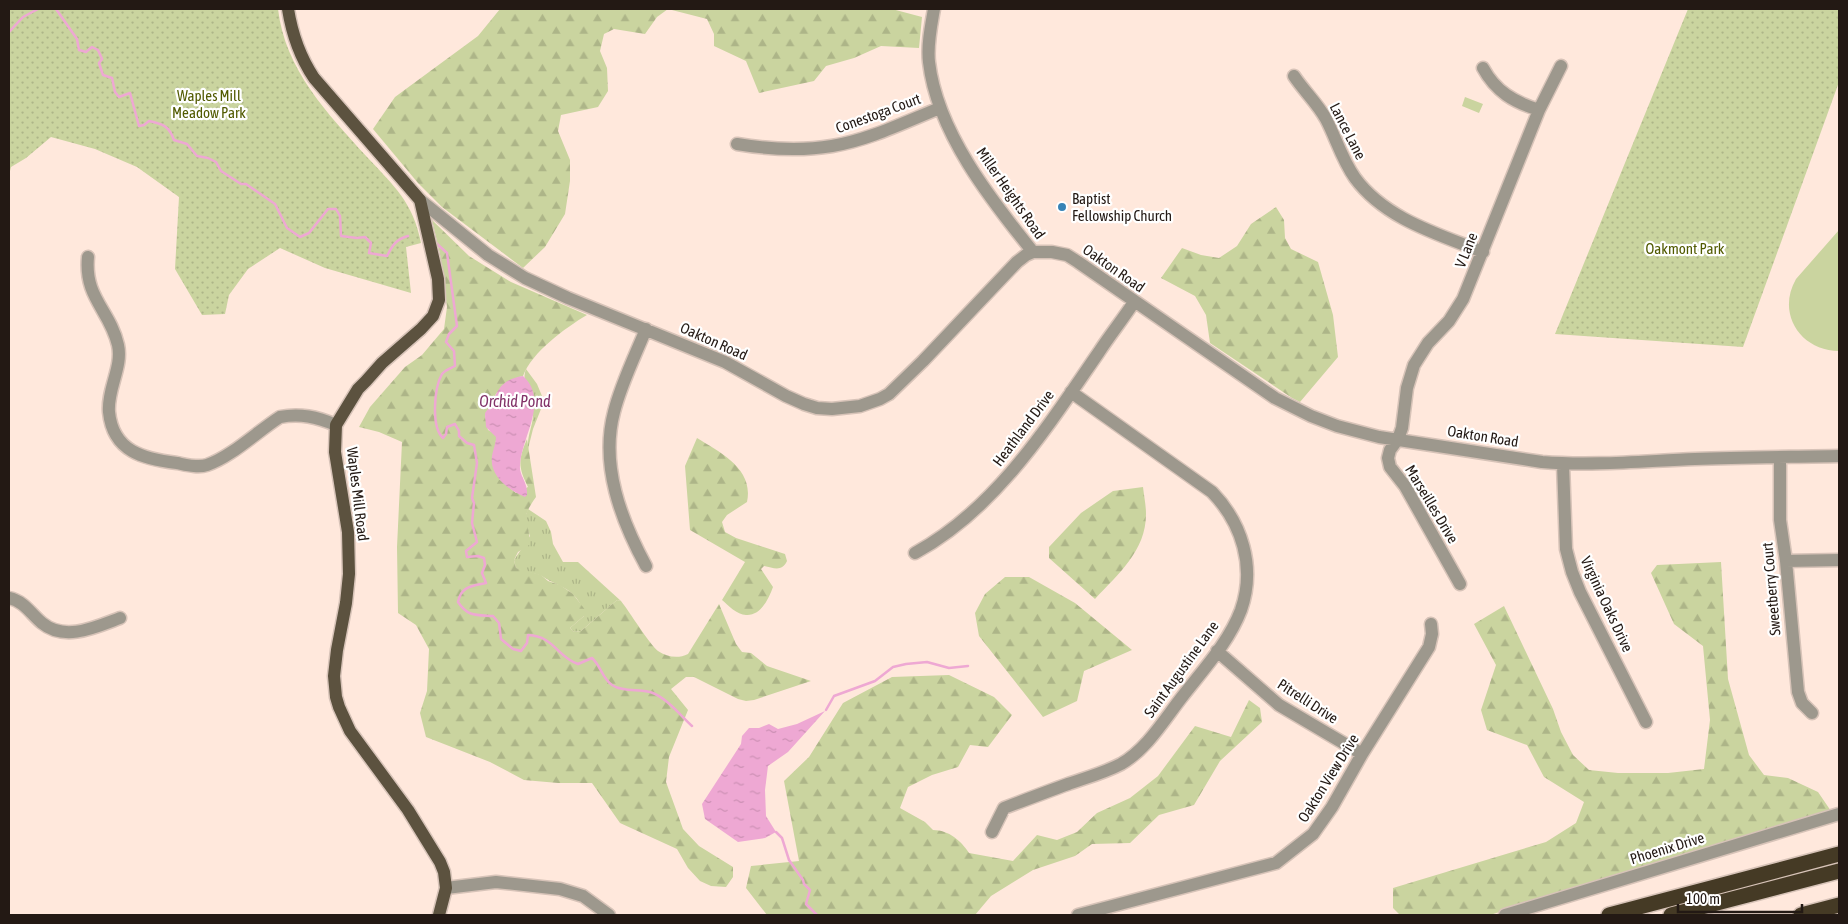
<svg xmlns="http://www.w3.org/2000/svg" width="1848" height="924" font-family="'Asap Condensed',sans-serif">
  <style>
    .grass { fill: url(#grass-tufts) }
    .forest { fill: url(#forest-firs) }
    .park { fill: url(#park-dots) }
    .pitch { fill: #cad49f }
    .water { fill: url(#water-ripples) }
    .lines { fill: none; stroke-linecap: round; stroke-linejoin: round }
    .stream { stroke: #eea8d3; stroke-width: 2.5 }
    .minor-casing { stroke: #d7c3b8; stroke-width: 15 }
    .major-casing { stroke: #d7c3b8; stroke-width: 15 }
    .highway-casing { stroke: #d7c3b8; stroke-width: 18 }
    .minor { stroke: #9d988d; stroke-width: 12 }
    .major { stroke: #5c523f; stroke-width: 12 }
    .highway { stroke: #453a25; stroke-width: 15 }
    .poi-dot { fill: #3783b6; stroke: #fff; stroke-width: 2 }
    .labels { text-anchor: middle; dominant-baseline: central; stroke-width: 4.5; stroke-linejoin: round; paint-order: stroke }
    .park-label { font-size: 15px; fill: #515a00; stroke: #fff }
    .street-label { font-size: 15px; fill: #231914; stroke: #fff }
    .poi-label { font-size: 15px; fill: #231914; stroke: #fff; text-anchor: start }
    .water-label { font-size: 16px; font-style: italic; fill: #823268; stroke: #fff }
  </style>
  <defs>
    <pattern id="grass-tufts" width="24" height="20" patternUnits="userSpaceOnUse" patternTransform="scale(1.25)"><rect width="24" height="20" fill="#cad49f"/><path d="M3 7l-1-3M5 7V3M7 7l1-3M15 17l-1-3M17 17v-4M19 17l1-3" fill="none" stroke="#adb588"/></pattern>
    <pattern id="forest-firs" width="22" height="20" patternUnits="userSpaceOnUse" patternTransform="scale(1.25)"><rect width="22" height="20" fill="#cad49f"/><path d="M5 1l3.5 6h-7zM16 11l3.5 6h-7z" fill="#adb588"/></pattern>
    <pattern id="park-dots" width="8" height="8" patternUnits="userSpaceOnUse" patternTransform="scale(1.25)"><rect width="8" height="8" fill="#cad49f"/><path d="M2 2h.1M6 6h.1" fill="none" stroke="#adb588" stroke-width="1.8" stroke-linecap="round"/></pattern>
    <pattern id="water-ripples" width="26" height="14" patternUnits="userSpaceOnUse" patternTransform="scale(1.25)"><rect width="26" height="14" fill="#eea8d3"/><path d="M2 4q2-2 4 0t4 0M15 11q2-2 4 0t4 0" fill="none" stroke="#cc90b4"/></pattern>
  </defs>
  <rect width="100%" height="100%" fill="#ffe8dc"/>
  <path class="grass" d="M526 369 537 384 542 396 541 409 533 429 528 449C527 436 532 428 533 416 534 400 520 385 526 369Z
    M528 509 546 521 551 532 553 544 563 562H578L621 601 617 600 581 631 574 632 570 628 584 616C580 595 568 589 550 581 546 579 543 576 539 575 531 572 523 572 516 568L514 560 530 536 524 520Z"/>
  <path class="forest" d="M500 9H892L922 17 919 48 881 46 854 58 826 66 814 81 759 93 746 61 714 46V34L707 19 668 9 657 17 645 34 614 29 604 34 600 51 607 68 608 91 598 107 561 115 558 131 570 160V181L565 214 545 247 523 268 442 207 418 183 373 129 395 97 478 36Z
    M1276 207 1284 220 1285 238 1291 249 1318 262 1333 315 1338 357 1300 402 1292 398 1210 343 1206 315 1195 296 1161 278 1182 248 1201 255 1219 258 1237 246 1251 224Z
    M432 220 469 256 511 282 587 315C565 328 532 352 523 376 512 378 500 387 494 397 491 402 490 408 485 415L488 430 494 433 497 437 495 444 499 479 516 493 528 487C518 467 518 460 527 439L536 497C516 525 532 520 529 545L518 552 514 560 516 568 541 575 548 581 560 585 573 594 586 611 584 616 570 628 574 632 581 631 617 600 621 601C629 611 650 645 658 651 667 657 678 659 688 654L719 604 736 644 742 652 751 653 767 666 811 681 754 700 746 701 738 699 694 677H686L671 689 688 710 669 757 666 782 683 829 699 846 733 867V877L726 887 711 886 700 881 688 868 677 849 620 823 592 783H558L524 780 490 762 426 737 420 713 427 691 429 649 416 625 398 613 397 547 402 442 379 432 359 427 370 407 405 367 422 355 444 329 447 307 440 254Z
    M697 438C721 453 754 469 747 502L727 515 722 522 725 532 736 538 785 554 787 561C782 572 774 568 764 566L761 569 773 587C769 598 761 616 746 615 737 615 728 605 722 600L745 562 690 530 685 466Z
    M1143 487C1144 496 1146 505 1146 514 1146 551 1118 574 1095 599L1049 558V547L1081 513 1113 491Z
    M1721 562 1728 679 1749 755 1764 775 1788 778 1818 792 1833 814 1739 838 1490 915H1400L1393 908V888L1546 842 1576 823 1584 802 1544 777 1527 745 1487 730 1481 710 1496 665 1474 624 1504 606 1553 709 1561 732 1573 755 1589 770 1618 773H1668L1704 769 1710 720 1703 646 1674 624 1651 573 1657 565Z
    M1005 577H1029L1075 603 1132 650 1084 671 1077 701 1043 717 979 636 975 613 985 594Z
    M949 675 994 697 1012 715 988 747 970 745 958 767 932 775 908 787 900 808 925 822 933 830C949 830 961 841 969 853L1013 861 1037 835 1057 840 1077 832 1097 813 1130 798 1158 776 1195 726 1231 737 1249 700 1260 708 1262 722 1220 761 1194 805 1159 815 1130 843 1092 844 1075 856 1033 870 991 896 975 915H767L746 888 751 866 799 861 784 781 809 757 843 703 892 677Z"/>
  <path class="park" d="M9 9H278C285 70 328 114 367 157 394 186 413 202 421 243L406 247 411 293 325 268 280 248 248 269 229 295 225 314 202 315 175 269 179 197 137 167 95 149 51 137 26 158 11 167 9 175Z
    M1688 9H1839V82L1743 347 1555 334Z"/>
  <path class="pitch" d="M1465 97 1483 104 1479 113 1462 106Z
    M1839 230V351C1801 351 1776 314 1796 279Z"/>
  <path class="water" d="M523 376C550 401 521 437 520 466 519 476 528 482 527 495L525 497C509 490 489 476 492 456 493 450 496 443 496 437L486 427C486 423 485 418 485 414 486 410 490 408 492 404 498 387 504 379 523 376Z
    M825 711 788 752 768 766 765 790 766 816 776 832 765 838 738 842 705 819 702 804 741 744 742 736 749 728H759L769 724 778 729 797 724Z"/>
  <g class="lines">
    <path class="stream" d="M56 9 77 39 79 50 86 52 92 47 98 50 102 59 99 63 103 75 112 78 115 92 119 97 130 93 139 126 144 125 149 121C163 124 169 126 174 140L187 144 197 156 208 158 216 162 221 171 241 184H246L275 204 287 228 300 237 309 233 328 209H336L340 216 341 236 357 238 365 237 371 243 369 253 387 256C392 246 396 239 408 236
      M9 32 23 17 38 9
      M436 243 447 253 457 326 449 334 446 342 454 351 455 366C451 368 445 370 442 374 434 388 431 427 443 438L446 434 447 427 455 424 459 431V436L467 443 474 445 477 463 472 498 474 503 472 523 477 542 466 551 467 557 478 556 484 558 485 565 482 573 486 583C472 586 461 586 458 602 468 617 476 615 493 616L499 623 501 639 513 649 521 651 527 643 528 635C554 636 557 657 578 664L592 658C601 666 602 678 612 685 622 692 638 689 650 692 666 697 680 715 692 726
      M826 710 834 696 875 681 893 667 906 664 927 662 949 668 968 666
      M776 832 782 838 789 860 803 880 804 884 810 890 806 904 817 915"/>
    <defs>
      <path id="minor" d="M934 9C931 26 927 45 929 62 937 132 991 200 1033 252
        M1483 68C1496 92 1514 102 1539 110
        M1294 76C1304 91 1317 103 1326 119 1336 138 1342 160 1355 178 1385 219 1438 234 1483 252
        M737 144C767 149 802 151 832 146 869 140 905 122 940 108
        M420 200 488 255 525 278 568 298 725 362 786 396 804 404 817 408 832 409 860 406 880 399 889 394 923 361 1017 262 1026 255 1033 252H1052L1067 255 1078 262 1275 398 1311 416 1337 426 1379 437 1542 462C1593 466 1644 461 1695 459 1743 457 1791 457 1839 456
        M88 257C84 298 110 310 118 345 123 367 107 389 109 412 113 452 144 459 177 463 187 465 198 468 207 465 231 457 258 431 280 417 300 413 317 417 336 425
        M646 329C635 356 621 384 614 412 600 465 621 520 646 566
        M1780 457V520L1786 561 1798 692 1802 703 1812 713
        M1563 464 1566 549 1572 572 1580 592 1646 722
        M915 553C996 509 1048 426 1099 352 1110 335 1123 319 1134 302
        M1786 561 1839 560
        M1460 584 1405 486 1390 467 1388 458 1390 450 1398 439 1402 428 1407 388 1414 365 1428 343 1449 321 1463 299 1539 110 1561 66
        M9 598C24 601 31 614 42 623 65 642 96 627 120 618
        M1217 651 1279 705 1362 754
        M992 832 1004 808C1025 800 1046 792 1068 784 1085 778 1104 773 1121 764 1147 749 1164 720 1182 697 1203 670 1229 642 1241 610 1256 567 1242 523 1212 492L1071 392
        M446 888 496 882 560 889 583 896 609 915
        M1078 915 1276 863 1313 834 1332 807 1362 754 1429 647 1432 634 1431 624
        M1505 915 1839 814"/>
      <path id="major" d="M288 9C292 34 300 57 314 78L420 200 438 279 439 300 433 316 421 329 382 363 366 381 358 389 336 425 335 452 348 532 349 574 346 603 337 650 334 676 336 697 339 707 350 731 408 810 440 862 444 872 446 888 439 915"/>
      <path id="highway" d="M1609 915 1839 854
        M1671 915 1839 871
        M1801 915 1839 905"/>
    </defs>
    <use href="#minor" class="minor-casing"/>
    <use href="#major" class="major-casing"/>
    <use href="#highway" class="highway-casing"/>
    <use href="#minor" class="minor"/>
    <use href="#major" class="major"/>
    <use href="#highway" class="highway"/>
  </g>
  <circle class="poi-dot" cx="1062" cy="207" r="5"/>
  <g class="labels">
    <g class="park-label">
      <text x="209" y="95">Waples Mill<tspan x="209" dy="17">Meadow Park</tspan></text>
      <text x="1685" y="248">Oakmont Park</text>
    </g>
    <g class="street-label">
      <text transform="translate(878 113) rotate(-20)">Conestoga Court</text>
      <text transform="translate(1348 131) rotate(63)">Lance Lane</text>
      <text transform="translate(1011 193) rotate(55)">Miller Heights Road</text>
      <text transform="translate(1466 250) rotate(-68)">V Lane</text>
      <text transform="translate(1114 268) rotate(35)">Oakton Road</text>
      <text transform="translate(714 341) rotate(24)">Oakton Road</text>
      <text transform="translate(1023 428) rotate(-53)">Heathland Drive</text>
      <text transform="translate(1483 436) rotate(9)">Oakton Road</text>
      <text transform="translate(358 494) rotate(83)">Waples Mill Road</text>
      <text transform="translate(1432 504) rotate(59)">Marseilles Drive</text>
      <text transform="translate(1771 589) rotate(-95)">Sweetberry Court</text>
      <text transform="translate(1607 604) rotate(65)">Virginia Oaks Drive</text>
      <text transform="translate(1181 669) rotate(-54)">Saint Augustine Lane</text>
      <text transform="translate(1308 701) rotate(33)">Pitrelli Drive</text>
      <text transform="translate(1328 778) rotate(-58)">Oakton View Drive</text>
      <text transform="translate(1667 848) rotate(-17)">Phoenix Drive</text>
    </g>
    <g class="poi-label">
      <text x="1072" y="198">Baptist<tspan x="1072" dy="17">Fellowship Church</tspan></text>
    </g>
    <g class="water-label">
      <text x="515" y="401">Orchid Pond</text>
    </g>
  </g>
  <rect width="1848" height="924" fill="none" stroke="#231914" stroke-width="20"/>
  <path d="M1678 904v8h124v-8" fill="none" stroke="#231914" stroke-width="2.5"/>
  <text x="1686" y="904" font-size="15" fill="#231914" stroke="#ffffff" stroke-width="4" paint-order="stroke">100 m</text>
</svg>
